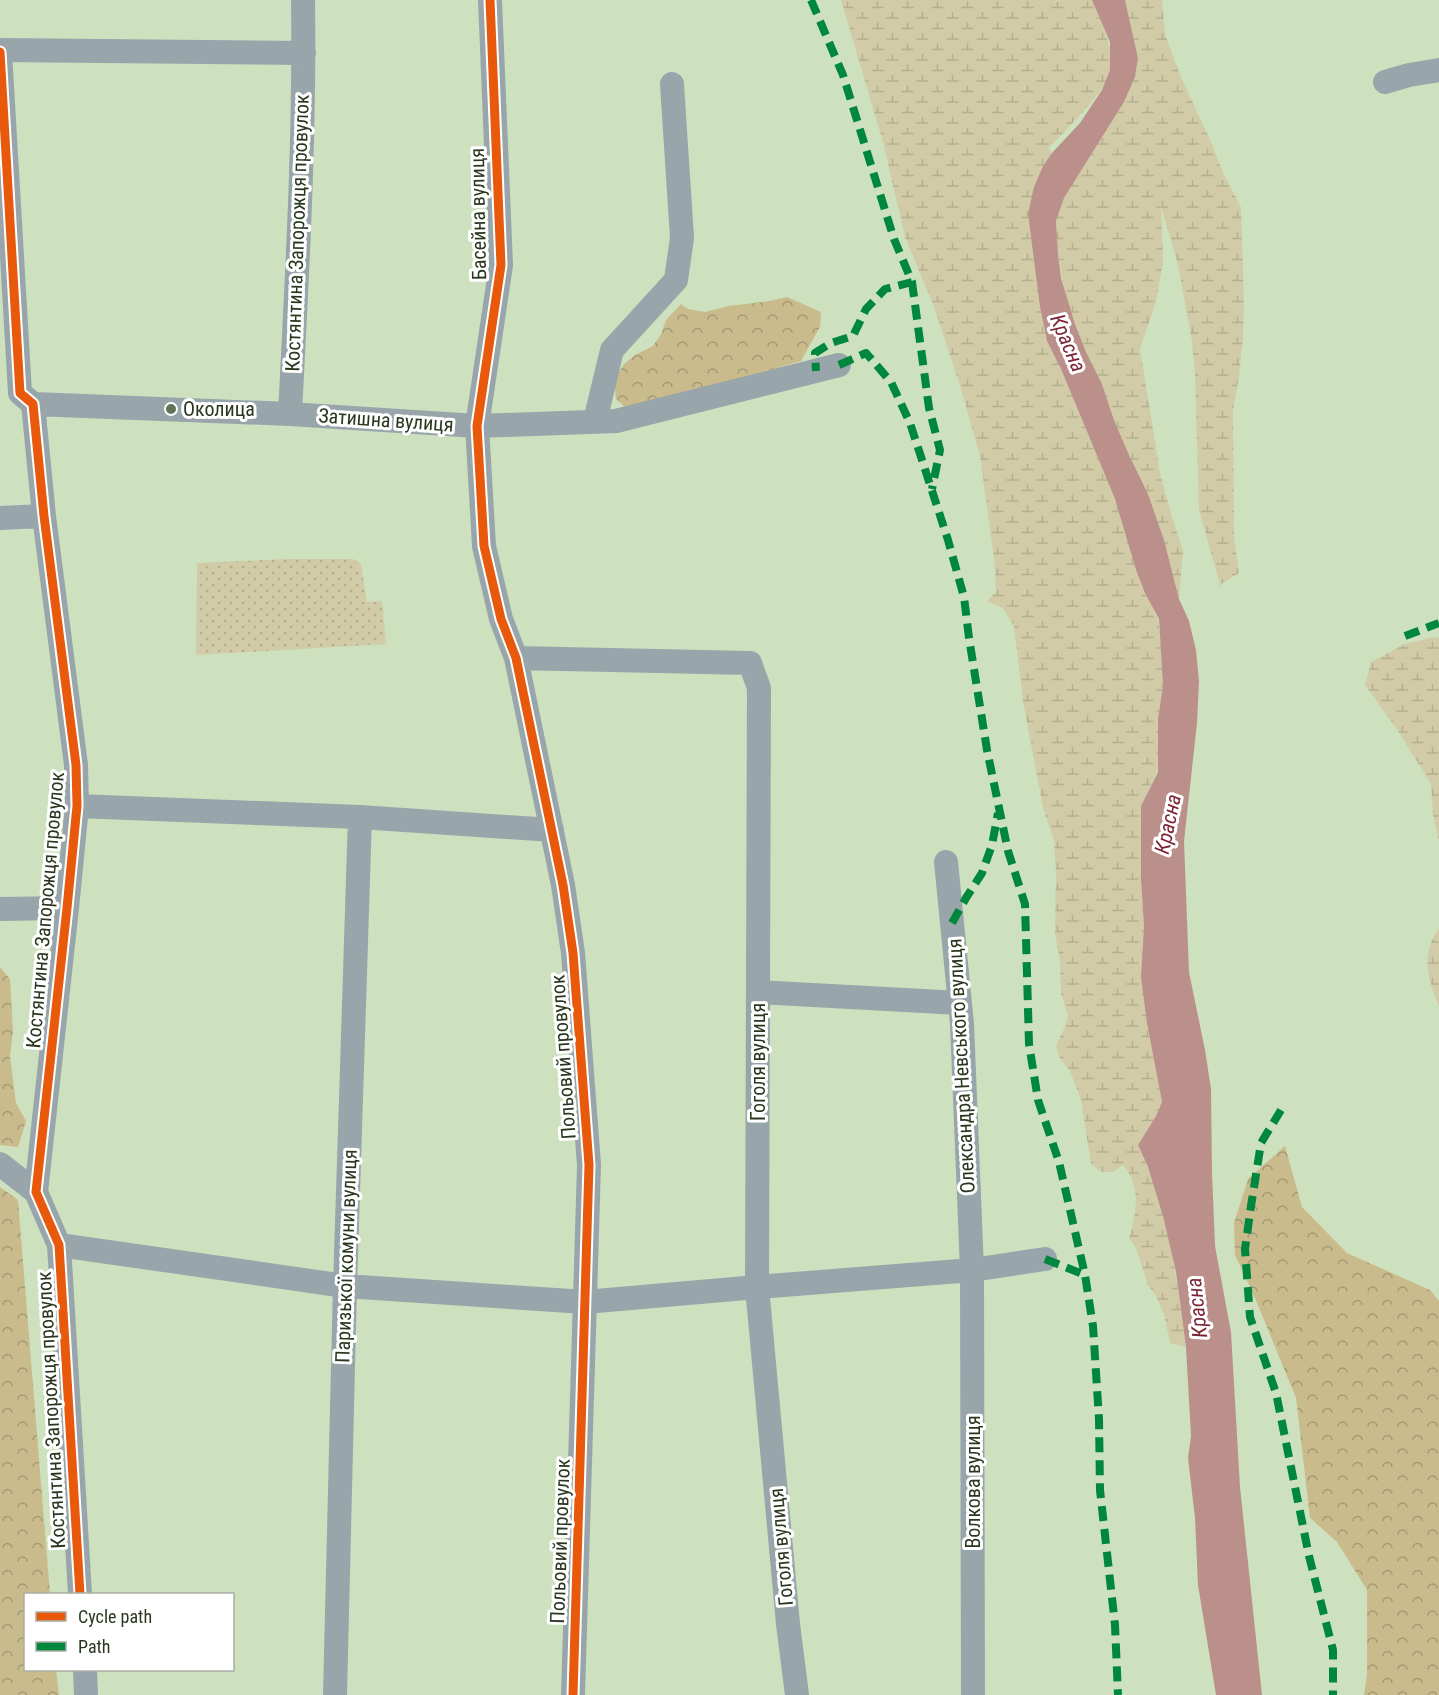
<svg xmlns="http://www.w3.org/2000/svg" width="1439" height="1695" font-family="'Roboto Condensed',sans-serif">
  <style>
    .grass { fill: url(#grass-dots) }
    .forest { fill: url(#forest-crowns) }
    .wetland { fill: url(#wetland-marsh) }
    .water { fill: #bb908a }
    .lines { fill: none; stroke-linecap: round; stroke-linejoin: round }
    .minor { stroke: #98a5ab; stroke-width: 24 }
    .quiet { stroke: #00873e; stroke-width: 8; stroke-dasharray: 15 8; stroke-linecap: butt }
    .cycleway-casing { stroke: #fff; stroke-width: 13 }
    .cycleway { stroke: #e8590c; stroke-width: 9 }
    .poi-dot { fill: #627257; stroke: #fff; stroke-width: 2 }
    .labels { text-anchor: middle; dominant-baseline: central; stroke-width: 6; stroke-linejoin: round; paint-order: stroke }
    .street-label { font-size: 20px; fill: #29371f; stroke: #fff }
    .poi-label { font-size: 20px; fill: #29371f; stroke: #fff; text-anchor: start }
    .water-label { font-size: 21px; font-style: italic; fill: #7b2536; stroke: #fff }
  </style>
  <defs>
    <pattern id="grass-dots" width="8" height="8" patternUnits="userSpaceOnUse" patternTransform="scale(1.5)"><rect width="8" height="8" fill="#d2cba7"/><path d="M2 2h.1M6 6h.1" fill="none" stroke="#b4af8f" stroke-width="1.8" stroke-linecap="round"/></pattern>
    <pattern id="forest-crowns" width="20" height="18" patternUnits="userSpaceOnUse" patternTransform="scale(1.5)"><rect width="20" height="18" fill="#cabb8d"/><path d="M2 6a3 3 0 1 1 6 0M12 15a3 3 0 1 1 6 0" fill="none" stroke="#a49973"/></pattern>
    <pattern id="wetland-marsh" width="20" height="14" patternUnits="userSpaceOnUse" patternTransform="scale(1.5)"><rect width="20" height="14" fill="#d2cba7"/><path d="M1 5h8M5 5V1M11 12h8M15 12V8" fill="none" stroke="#b4af8f"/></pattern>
  </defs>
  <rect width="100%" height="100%" fill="#cde1bf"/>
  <path class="grass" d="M287 559H353L361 564 367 602 382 601 386 644 196 655 197 563Z"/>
  <path class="forest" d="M787 297 821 312 820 327 801 361 629 411 616 399 614 380 624 364 635 355 653 346 661 334 666 320 681 304 688 309 705 312 729 306 769 301Z
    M0 967 10 979 13 1031 10 1056 16 1103 26 1121 18 1147 0 1145Z
    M1285 1146 1302 1207 1347 1253 1430 1290 1439 1301V1695H1364L1367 1674V1590L1337 1542 1310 1518 1296 1398 1255 1298 1235 1255 1234 1223 1248 1179Z
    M0 1187 18 1200 50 1594H26V1670H56L59 1695H0Z"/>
  <path class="wetland" d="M841 0H1057L1054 3 1060 0H1092C1101 18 1115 52 1110 72 1103 95 1066 129 1049 148L1052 153 1043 166 1028 214 1040 307 1047 341 1061 369 1115 499 1136 570 1158 619 1162 653 1163 685 1158 719V769L1141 807V879L1144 927 1147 1023 1162 1102 1156 1116 1138 1145C1168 1208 1177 1278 1186 1347L1170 1343 1164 1314 1156 1296 1148 1285 1136 1248 1129 1238C1136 1213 1142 1186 1123 1165L1113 1172H1101L1091 1164 1081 1100 1070 1071 1060 1058 1056 1046 1064 1029 1068 1016 1061 993 1060 961 1055 933 1056 873 1054 840 1043 808 1023 701 1014 626 1003 608 987 601 996 592 995 566 980 456 961 389 933 304 905 237 883 142Z
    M1125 0H1162L1165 34 1180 75 1212 144 1223 173 1241 207 1244 303 1243 338 1239 375 1233 412 1234 537 1239 573 1220 585 1199 510 1195 375 1192 341 1178 265 1161 206 1163 261 1156 302 1140 349 1160 473 1171 514 1183 551 1179 599 1164 540 1148 494 1129 455 1114 420 1102 384 1086 352 1075 324 1066 298 1058 254 1056 221 1064 198 1124 102 1135 77 1138 58Z
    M1434 637 1439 638V842L1433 814 1431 784 1398 731 1365 685 1371 662 1405 644Z
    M1439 929V1006C1428 979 1420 954 1439 929Z"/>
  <path class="water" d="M1092 0H1125L1138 58 1135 77 1124 102 1064 198 1056 221 1058 254 1061 278 1075 324 1086 352 1102 384 1114 420 1129 455 1148 494 1164 540 1179 599 1189 621 1196 650 1199 681 1197 723 1184 841 1189 972 1205 1050 1211 1089 1212 1173 1215 1246 1231 1332 1240 1487 1262 1695H1216L1198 1585 1195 1518 1188 1458 1191 1436 1186 1347 1176 1272 1163 1216 1148 1167 1138 1145 1156 1116 1162 1102 1147 1023 1141 977 1144 927 1141 879V806L1158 772V719L1163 685 1159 619 1145 593 1136 570 1115 499 1061 369 1047 341 1040 307 1028 214 1034 187 1043 166 1052 153 1080 123 1102 90 1110 70V42Z"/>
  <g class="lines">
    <path class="minor" d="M490 0 501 265 477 426 484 546 501 619 516 658 563 885 573 953 589 1165 573 1695
      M0 50 304 53
      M0 52 20 393 33 404 44 516 76 765 77 806 67 908 36 1192 59 1245 80 1594
      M1385 82 1409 75 1439 70
      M33 404 290 414 477 426 616 421 839 365
      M290 414C297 276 305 138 303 0
      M595 421 612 350 676 280 682 238 672 84
      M0 518 44 516
      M516 658 750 663 759 688 757 1287 788 1624 797 1695
      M77 806 360 817 552 830
      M946 862 962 1024 972 1270 973 1695
      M0 909 67 908
      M759 992 960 1003
      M0 1164 36 1192
      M59 1245 345 1286 585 1302 757 1287 972 1270 1045 1259
      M85 1670 86 1695
      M335 1695 345 1286 360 817"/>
    <path class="quiet" d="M811 0 843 75 894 239 912 282 885 289 866 309 853 336 831 343 815 353 816 371
      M912 282 929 408 940 450 932 489
      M839 365 866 353 891 382 910 423 948 540 964 597 969 638 987 750 1008 851 1025 904 1029 1044 1038 1100 1059 1162 1085 1275 1093 1326 1099 1419 1100 1490 1115 1625 1118 1695
      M1405 636 1439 623
      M952 923 966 898 982 873 992 845 998 813
      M1281 1110 1261 1143 1251 1206 1245 1249 1250 1317 1276 1393 1309 1556 1333 1650V1695
      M1045 1259 1085 1275"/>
    <defs>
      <path id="cycleway" d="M490 0 501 265 477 426 484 546 501 619 516 658 563 885 573 953 589 1165 573 1695
        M0 52 20 393 33 404 44 516 76 765 77 806 67 908 36 1192 59 1245 80 1594"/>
    </defs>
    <use href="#cycleway" class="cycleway-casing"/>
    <use href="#cycleway" class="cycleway"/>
  </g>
  <circle class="poi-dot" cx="171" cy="409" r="6"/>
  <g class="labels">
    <g class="street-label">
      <text transform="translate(478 214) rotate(-91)">Басейна вулиця</text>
      <text transform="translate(297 233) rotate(-88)">Костянтина Запорожця провулок</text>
      <text transform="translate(386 420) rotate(4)">Затишна вулиця</text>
      <text transform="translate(45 910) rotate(-85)">Костянтина Запорожця провулок</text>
      <text transform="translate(563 1057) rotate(-94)">Польовий провулок</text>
      <text transform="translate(758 1062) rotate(-90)">Гоголя вулиця</text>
      <text transform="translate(961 1066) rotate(-93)">Олександра Невського вулиця</text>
      <text transform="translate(346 1256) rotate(-88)">Паризької комуни вулиця</text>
      <text transform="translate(51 1410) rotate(-93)">Костянтина Запорожця провулок</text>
      <text transform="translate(973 1482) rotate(-90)">Волкова вулиця</text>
      <text transform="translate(560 1541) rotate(-88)">Польовий провулок</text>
      <text transform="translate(781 1547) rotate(-95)">Гоголя вулиця</text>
    </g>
    <g class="poi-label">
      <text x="183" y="409">Околица</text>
    </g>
    <g class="water-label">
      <text transform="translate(1068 343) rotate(67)">Красна</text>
      <text transform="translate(1168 824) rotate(-78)">Красна</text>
      <text transform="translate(1197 1308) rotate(-96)">Красна</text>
    </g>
  </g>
  <rect x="24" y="1593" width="210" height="78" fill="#ffffff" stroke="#a9afa5" stroke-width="1.5"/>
  <rect x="36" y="1612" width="30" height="9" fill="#e8590c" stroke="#a9afa5" stroke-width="1.5"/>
  <text x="78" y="1623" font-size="18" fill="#29371f">Cycle path</text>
  <rect x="36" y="1642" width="30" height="9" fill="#00873e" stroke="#a9afa5" stroke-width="1.5"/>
  <text x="78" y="1653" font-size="18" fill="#29371f">Path</text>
</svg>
